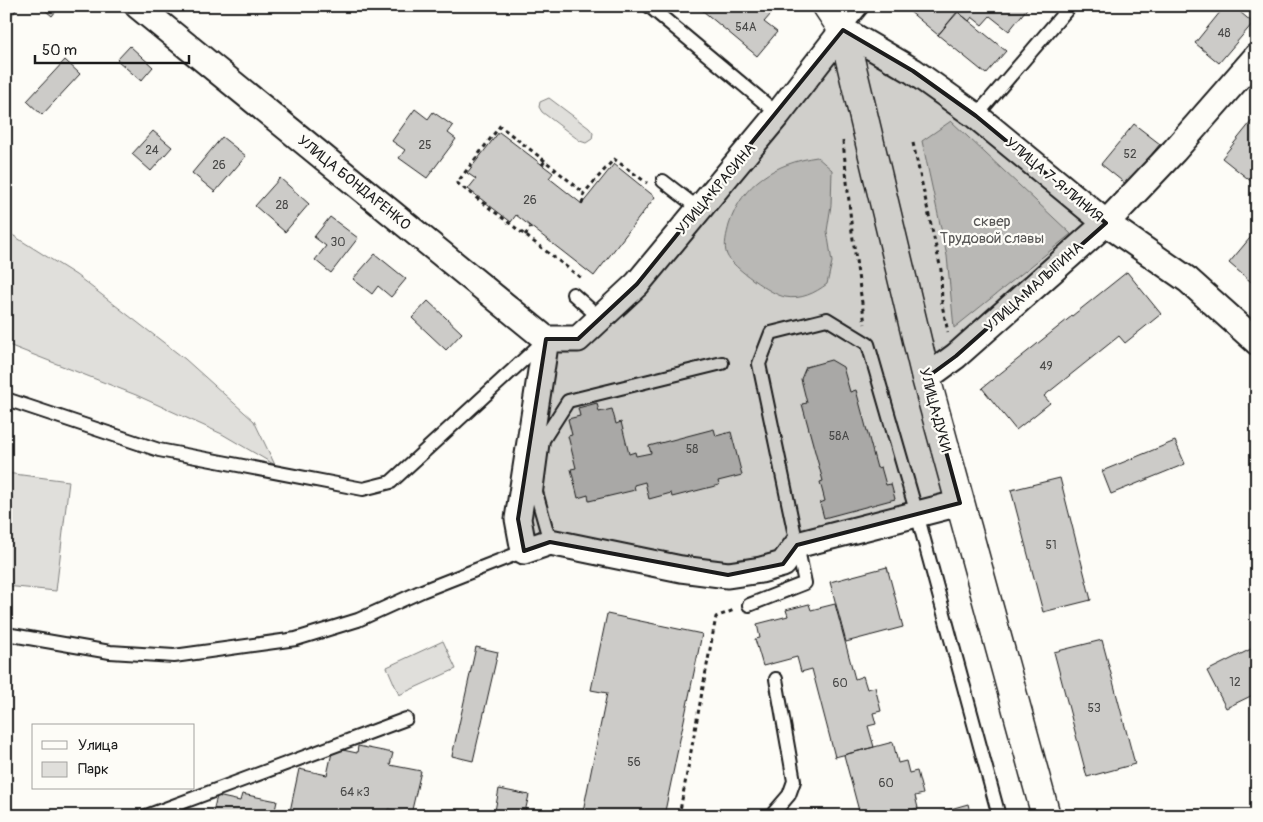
<svg xmlns="http://www.w3.org/2000/svg" width="1263" height="822" font-family="Pangolin,sans-serif">
  <style>
    .green { fill: #e0dfdb; stroke: #7e7e7c }
    .building { fill: #cccbc8; stroke: #1c1c1c }
    .lines { fill: none; stroke-linecap: round; stroke-linejoin: round }
    .lane-casing { stroke: #1c1c1c; stroke-width: 16 }
    .street-casing { stroke: #1c1c1c; stroke-width: 29 }
    .primary-casing { stroke: #1c1c1c; stroke-width: 31 }
    .path { stroke: #1c1c1c; stroke-width: 3; stroke-dasharray: 4 4; stroke-linecap: butt }
    .lane { stroke: #fdfcf7; stroke-width: 12 }
    .street { stroke: #fdfcf7; stroke-width: 25 }
    .primary { stroke: #fdfcf7; stroke-width: 28 }
    .marked { fill: #1c1c1c; fill-opacity: 0.2; stroke: #1c1c1c; stroke-width: 4; stroke-linejoin: round }
    .labels { text-anchor: middle; dominant-baseline: central; stroke-width: 4.5; stroke-linejoin: round; paint-order: stroke }
    .number-label { font-size: 12px; fill: #484847 }
    .street-label { font-size: 15px; fill: #1c1c1c; stroke: #fdfcf7 }
    .park-label { font-size: 15px; fill: #575655; stroke: #fdfcf7 }
  </style>
  <rect width="100%" height="100%" fill="#fdfcf7"/>
  <filter id="ink" filterUnits="userSpaceOnUse"><feTurbulence type="fractalNoise" baseFrequency=".02" numOctaves="2"/><feDisplacementMap in="SourceGraphic" scale="10" xChannelSelector="R" yChannelSelector="G"/><feConvolveMatrix kernelMatrix="1 2 1 2 8 2 1 2 1" color-interpolation-filters="sRGB"/></filter>
  <g filter="url(#ink)">
    <path class="green" d="M549 98 589 128 593 133 592 139 586 143 580 141 542 112 539 107 540 102Z
      M951 121 1071 234 954 328 947 256 922 141Z
      M817 157 832 170 831 205 827 231 832 262 827 284C815 293 801 300 785 297 772 295 732 267 727 255 723 246 727 233 729 225 742 183 776 163 817 157Z
      M6 231 76 275 185 359 254 421 275 465 222 434 136 395 6 344Z
      M6 473 69 481 56 591 6 586Z
      M443 641 456 669 399 695 387 667Z"/>
    <path class="building" d="M6 6H19L9 19 6 16Z
      M40 6H60L52 16Z
      M697 6H762L771 14 764 22 777 32 757 56Z
      M903 6H962L938 35Z
      M962 6H1029L1009 31 990 16 982 25 972 17 969 21 958 12Z
      M1225 6H1233L1253 23 1219 63 1195 43Z
      M958 12 1006 51 986 74 938 35Z
      M130 46 153 67 141 81 117 60Z
      M65 60 80 74 42 115 27 101Z
      M415 109 428 119 433 112 453 126 448 133 456 139 427 178 399 158 405 150 392 141Z
      M1255 117 1257 119V186L1222 158Z
      M1134 124 1160 144 1127 185 1101 164Z
      M153 131 172 147 151 171 132 154Z
      M499 132 553 173 549 178 582 204 614 164 655 197 594 276 516 215 511 222 468 189 476 179 467 173Z
      M222 137 246 156 215 192 192 173Z
      M280 178 309 204 285 232 255 206Z
      M330 217 358 238 331 273 315 260 326 246 314 237Z
      M1255 232 1257 233V287L1229 263Z
      M375 254 406 279 391 297 378 286 372 294 353 279Z
      M1127 272 1161 314 1125 343 1119 336 1044 396 1050 403 1016 430 982 388Z
      M428 301 462 333 446 350 412 318Z
      M831 360 843 367 850 392 856 390 877 468 881 467 886 485 891 484 895 499 824 518 820 503 825 501 820 482 823 481 802 404 807 403 801 379 806 367Z
      M597 403 599 412 612 409 616 424 621 422 629 454 635 452 636 456 651 453 649 446 714 429 716 436 731 432 742 475 718 481 719 485 672 497 671 493 649 499 645 482 634 485 635 490 589 501 588 495 578 498 571 469 576 468 568 436 572 435 568 419 580 416 578 408Z
      M1175 441 1185 464 1111 494 1102 471Z
      M1060 478 1091 600 1043 612 1011 490Z
      M887 567 903 627 846 642 830 582Z
      M809 604 811 610 835 604 855 679 863 676 867 689 875 687 881 711 873 713 876 724 868 726 874 747 835 757 812 669 801 672 797 657 763 666 755 639 760 638 757 624 788 616 786 610Z
      M607 614 702 634 664 816H582L607 693 591 690Z
      M1102 640 1135 764 1087 777 1054 652Z
      M1257 646V693L1226 708 1207 671Z
      M476 647 498 652 473 761 452 756Z
      M893 742 898 763 906 761 909 773 917 771 923 794 915 796 918 808 911 810 912 816H843L859 811 844 755Z
      M358 746 393 753 390 765 421 771 411 814 388 809 386 816H349L350 813 343 812V816H289L299 769 327 775 333 748 357 753Z
      M499 789 529 795 524 816 495 811Z
      M242 794 277 801 274 815 278 816H212L217 796 240 801Z
      M968 804 971 816H926Z"/>
    <g class="lines">
      <defs>
        <path id="lane" d="M649 6 778 114
          M843 30 863 6
          M976 116 1070 6
          M663 181 699 209
          M573 294 600 318
          M6 399 159 450 363 489 391 482 544 341
          M550 542 536 492 543 440 568 401 722 363
          M749 605 805 583 759 364 771 333 827 319 868 344 917 514 999 816
          M6 634 110 652 174 656 296 639 358 620 422 591 524 551
          M146 816 406 719
          M771 816 789 795 794 781 776 679"/>
        <path id="street" d="M138 6 546 339H578L637 284 778 114 843 30 913 71 976 116 1106 223 1188 280 1257 342
          M546 339 518 519 524 551 550 542 681 569 728 575 761 570 783 564 797 545 960 503
          M926 378 956 356 1106 223 1174 151 1257 56"/>
        <path id="primary" d="M827 6 843 30 926 378 1046 816"/>
      </defs>
      <use href="#lane" class="lane-casing"/>
      <use href="#street" class="street-casing"/>
      <use href="#primary" class="primary-casing"/>
      <path class="path" d="M843 141 852 232 865 324
        M913 143 941 270 942 305 948 332
        M545 161 500 126 457 183 581 278
        M542 165 545 161 584 193
        M582 204 584 193 614 159 647 183
        M525 235 531 227
        M679 816 716 617 734 610"/>
      <use href="#lane" class="lane"/>
      <use href="#street" class="street"/>
      <use href="#primary" class="primary"/>
    </g>
  </g>
  <path class="marked" d="M843 30 913 71 976 116 1106 223 956 356 926 378 960 503 797 545 783 564 728 575 550 542 524 551 518 519 546 339H578L637 284Z"/>
  <g class="labels">
    <g class="number-label">
      <text x="746" y="27">54А</text>
      <text x="1224" y="33">48</text>
      <text x="425" y="145">25</text>
      <text x="152" y="150">24</text>
      <text x="1130" y="154">52</text>
      <text x="219" y="165">26</text>
      <text x="530" y="200">26</text>
      <text x="282" y="205">28</text>
      <text x="338" y="242">30</text>
      <text x="1046" y="366">49</text>
      <text x="839" y="436">58А</text>
      <text x="692" y="449">58</text>
      <text x="1051" y="545">51</text>
      <text x="1235" y="682">12</text>
      <text x="840" y="683">60</text>
      <text x="1094" y="708">53</text>
      <text x="634" y="762">56</text>
      <text x="886" y="783">60</text>
      <text x="355" y="792">64 к3</text>
    </g>
    <g class="street-label">
      <text transform="translate(1054 180) rotate(40)">УЛИЦА 7-Я ЛИНИЯ</text>
      <text transform="translate(354 183) rotate(39)">УЛИЦА БОНДАРЕНКО</text>
      <text transform="translate(716 189) rotate(-50)">УЛИЦА КРАСИНА</text>
      <text transform="translate(1034 287) rotate(-42)">УЛИЦА МАЛЫГИНА</text>
      <text transform="translate(935 410) rotate(75)">УЛИЦА ДУКИ</text>
    </g>
    <g class="park-label">
      <text x="992" y="221">сквер<tspan x="992" dy="17">Трудовой славы</tspan></text>
    </g>
  </g>
  <rect width="1263" height="822" fill="none" stroke="#fdfcf7" stroke-width="25"/>
  <rect x="12" y="12" width="1238" height="797" fill="none" stroke="#1c1c1c" stroke-width="2" filter="url(#ink)"/>
  <rect x="32" y="724" width="162" height="65" fill="#fdfcf7" stroke="#a3a29f"/>
  <rect x="42" y="741" width="25" height="8" fill="#fdfcf7" stroke="#a3a29f"/>
  <text x="78" y="750" font-size="15" fill="#1c1c1c">Улица</text>
  <rect x="42" y="762" width="25" height="15" fill="#e0dfdb" stroke="#a3a29f"/>
  <text x="78" y="774" font-size="15" fill="#1c1c1c">Парк</text>
  <path d="M35 55v8h154v-8" fill="none" stroke="#1c1c1c" stroke-width="2.5"/>
  <text x="42" y="55" font-size="15" fill="#1c1c1c" stroke="#fdfcf7" stroke-width="4" paint-order="stroke">50 m</text>
</svg>
